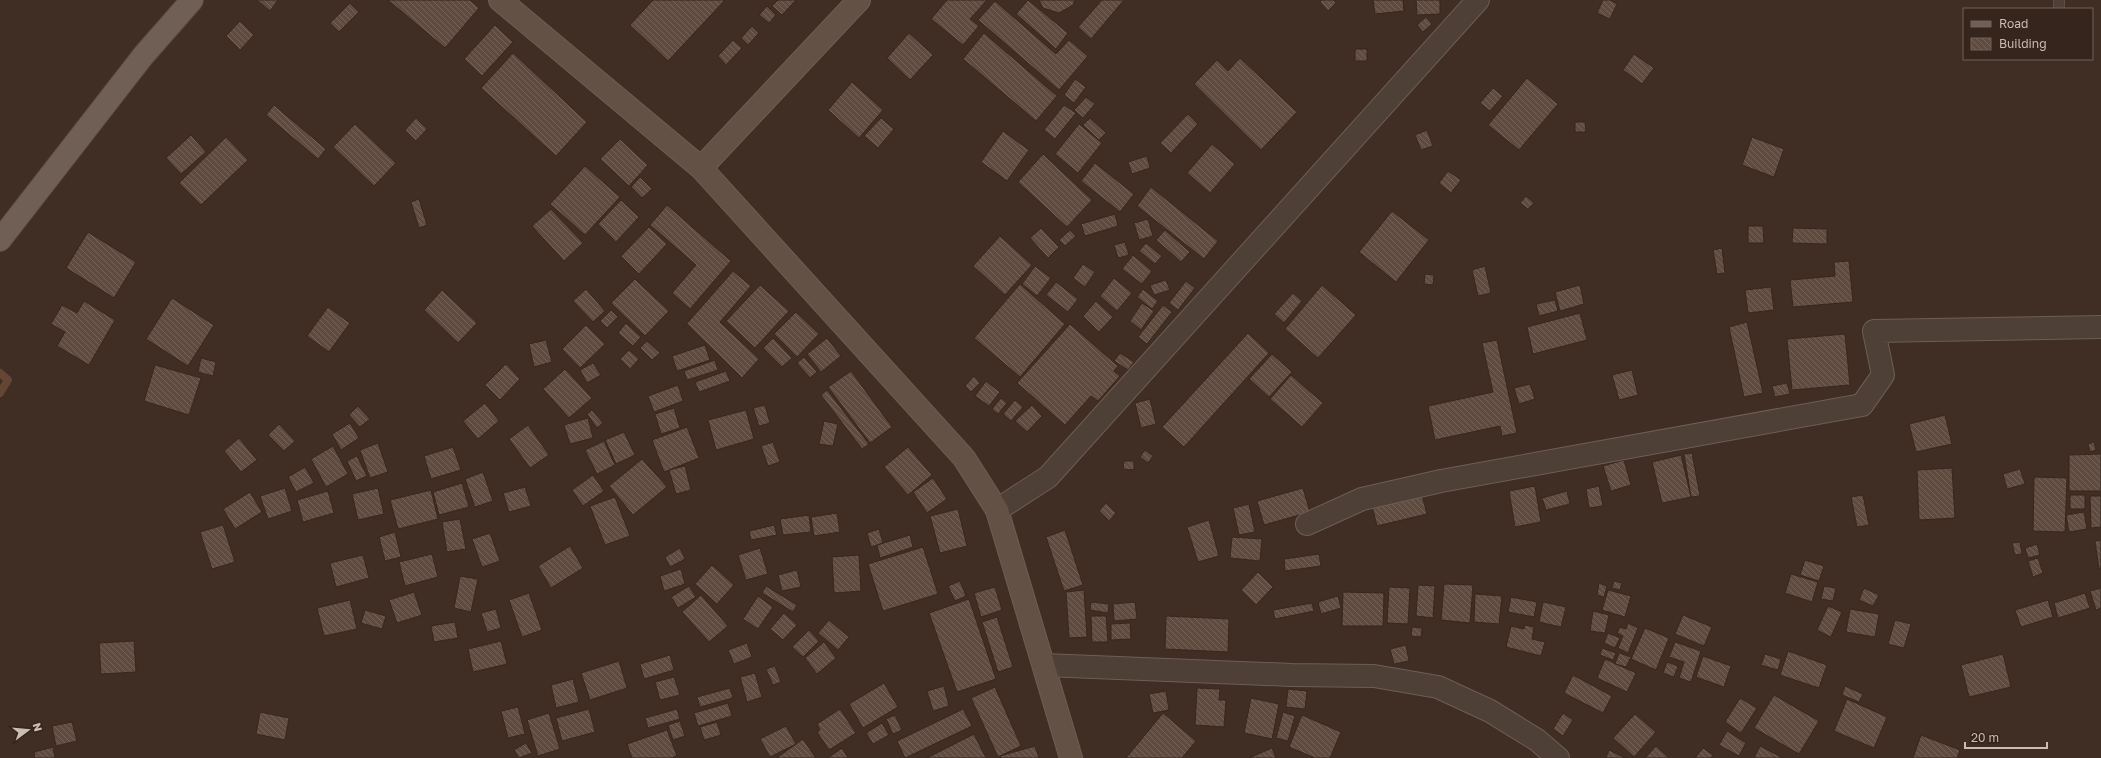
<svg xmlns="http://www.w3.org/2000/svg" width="2101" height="758" font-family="'Golos Text',sans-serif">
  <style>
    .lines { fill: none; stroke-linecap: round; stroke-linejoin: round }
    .stream { stroke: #654634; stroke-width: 8 }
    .building { fill: url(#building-back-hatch); stroke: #37271e }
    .lane-casing { stroke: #6d5e55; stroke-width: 12 }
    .street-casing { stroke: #6d5e55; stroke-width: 24 }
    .secondary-casing { stroke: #6d5e55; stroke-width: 24 }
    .primary-casing { stroke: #594a40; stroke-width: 24 }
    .lane { stroke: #4f4037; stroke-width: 11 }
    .street { stroke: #4f4037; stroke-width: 22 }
    .secondary { stroke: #635145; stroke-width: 22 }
    .primary { stroke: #705f55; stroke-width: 22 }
  </style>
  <defs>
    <pattern id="building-back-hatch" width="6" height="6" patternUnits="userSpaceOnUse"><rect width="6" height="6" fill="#5f4b3f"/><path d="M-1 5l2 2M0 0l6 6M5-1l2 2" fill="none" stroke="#756358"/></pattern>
  </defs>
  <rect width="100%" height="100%" fill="#402d23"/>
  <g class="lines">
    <path class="stream" d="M0 373 8 380 0 393"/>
  </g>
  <path class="building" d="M257 0H278L270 11Z
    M388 0H470L479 8 445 48Z
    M653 0H725L668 61 630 25Z
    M778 0H796L782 15 772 6Z
    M947 0H987L970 19 979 26 963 45 931 19Z
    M1028 0 1068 33 1056 49 1016 14Z
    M1039 0H1075L1073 5 1059 13 1043 8Z
    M1102 0H1124L1091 39 1078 27Z
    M1322 0H1333L1336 3 1328 11 1320 2Z
    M1373 0H1403L1404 11 1375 14Z
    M1416 0H1440V14L1417 15Z
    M1603 0H1610L1617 4 1610 19 1597 13Z
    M995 1 1056 54 1069 40 1088 56 1059 90 978 20Z
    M350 3 359 12 339 32 330 23Z
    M767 6 776 15 769 23 759 15Z
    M1426 17 1432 24 1423 32 1417 25Z
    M240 21 254 35 240 50 226 36Z
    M495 25 513 42 482 76 464 59Z
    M752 26 759 33 748 45 741 38Z
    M909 33 933 55 910 80 887 58Z
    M984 33 1057 96 1036 121 963 59Z
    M733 40 742 48 726 65 718 56Z
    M1355 49H1367V61H1355Z
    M513 53 587 122 556 156 481 88Z
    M1634 54 1654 68 1642 84 1623 70Z
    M1240 58 1297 112 1261 150 1194 84 1217 60 1228 71Z
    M1527 78 1558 104 1519 150 1488 125Z
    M1075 79 1086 87 1074 103 1064 95Z
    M852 82 883 110 859 138 828 110Z
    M1493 88 1503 96 1490 111 1480 103Z
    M1086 97 1095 104 1083 118 1074 110Z
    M274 105 326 149 318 159 266 115Z
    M1064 105 1076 113 1055 139 1044 130Z
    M1188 114 1198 124 1171 153 1160 143Z
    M416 118 427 129 416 141 405 130Z
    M881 118 894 129 878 148 864 136Z
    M1090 118 1106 133 1099 140 1083 125Z
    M1575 122H1585L1586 132H1575Z
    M355 124 396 163 374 186 333 147Z
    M1079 124 1102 143 1078 173 1055 154Z
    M1427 130 1433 146 1421 150 1415 135Z
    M1003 131 1029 150 1007 181 981 162Z
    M191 135 206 152 181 174 166 158Z
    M226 137 248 160 201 205 179 183Z
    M1752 137 1784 149 1774 177 1742 165Z
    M620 139 648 165 629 186 600 159Z
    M1212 144 1235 164 1210 193 1187 173Z
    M1043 154 1092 200 1067 227 1018 182Z
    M1147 156 1150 168 1132 174 1128 162Z
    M1095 163 1134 194 1120 212 1081 181Z
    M585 166 620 197 585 235 550 204Z
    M1448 171 1461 180 1451 193 1439 183Z
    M640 177 652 189 642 198 631 187Z
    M1151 187 1218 241 1204 259 1137 206Z
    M1526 196 1534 203 1528 209 1520 203Z
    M419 199 427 225 419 228 411 202Z
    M621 200 639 217 616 242 598 224Z
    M667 205 731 261 690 309 672 293 696 265 650 225Z
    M551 209 583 243 564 261 532 226Z
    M1392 211 1429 240 1396 282 1359 252Z
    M1115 214 1118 226 1085 236 1081 224Z
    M1148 219 1153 236 1139 240 1134 223Z
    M1748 226H1763L1764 243H1748Z
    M649 227 667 244 639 274 621 256Z
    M1041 228 1059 247 1048 258 1030 238Z
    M1793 228 1827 229V244L1792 243Z
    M1070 230 1076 236 1065 246 1059 240Z
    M1165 230 1190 252 1181 262 1156 240Z
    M88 232 136 262 114 298 66 268Z
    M1000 236 1032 265 1005 295 973 266Z
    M1125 242 1129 255 1118 258 1114 245Z
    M1146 243 1162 256 1155 264 1139 251Z
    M1722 248 1725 273 1717 274 1713 250Z
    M1133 255 1152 271 1142 284 1122 269Z
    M1849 261 1853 302 1793 307 1790 280 1835 276 1834 262Z
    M1083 264 1095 272 1085 287 1073 278Z
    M1035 266 1051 278 1037 296 1022 284Z
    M1485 266 1491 293 1478 296 1472 270Z
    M733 271 751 286 720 322 759 359 742 378 687 324 683 328Z
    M1425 274 1434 275 1433 285 1424 284Z
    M1114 278 1132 293 1117 311 1100 296Z
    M635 279 669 311 645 336 611 303Z
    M1166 280 1170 290 1154 295 1150 285Z
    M1186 281 1195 288 1178 310 1169 303Z
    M1056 282 1078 299 1068 312 1046 295Z
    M1020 284 1065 324 1020 377 974 338Z
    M760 285 789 311 755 348 726 321Z
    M1322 285 1356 315 1318 358 1285 329Z
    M1580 285 1584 304 1560 311 1555 292Z
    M1771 287 1774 310 1748 313 1745 290Z
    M586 289 605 311 593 322 573 301Z
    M1143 289 1158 301 1152 309 1137 297Z
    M442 290 477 323 458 343 424 310Z
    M1293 293 1302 301 1284 323 1274 314Z
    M172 298 214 325 188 366 146 339Z
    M1555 300 1558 311 1539 316 1536 304Z
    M84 301 115 320 89 365 57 346 65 332 51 324 62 305 77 313Z
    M1096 301 1113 317 1099 332 1083 316Z
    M1142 303 1154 311 1141 330 1130 321Z
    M1163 305 1172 312 1147 344 1138 337Z
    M328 307 350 323 329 352 307 336Z
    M611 310 618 317 607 328 600 321Z
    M796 312 819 334 797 357 774 334Z
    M1580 313 1587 340 1533 354 1527 327Z
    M1747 322 1763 393 1744 397 1729 327Z
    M626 323 641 337 633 346 618 333Z
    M1070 324 1118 366 1114 371 1120 376 1098 401 1091 396 1065 425 1017 383Z
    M586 325 605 344 580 368 562 349Z
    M1248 333 1269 353 1184 447 1162 427Z
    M1845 334 1850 385 1792 390 1787 339Z
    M773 338 792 358 782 367 763 348Z
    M827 338 841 356 821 372 807 354Z
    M546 340 552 362 534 367 529 344Z
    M1497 340 1517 433 1502 436 1500 426 1435 440 1428 406 1493 392 1482 343Z
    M647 341 660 353 652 360 640 348Z
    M705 345 710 360 677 371 672 356Z
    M629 350 639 359 630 369 620 359Z
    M1120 353 1134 362 1128 370 1114 361Z
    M1272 354 1292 372 1269 397 1249 379Z
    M804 357 817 372 810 378 797 363Z
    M201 358 216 362 213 376 198 372Z
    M715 360 718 370 687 380 684 371Z
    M593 363 601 375 587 383 580 370Z
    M506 364 520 379 500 400 485 385Z
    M155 365 201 378 189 415 144 401Z
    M565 369 592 398 569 418 543 389Z
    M1632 370 1638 395 1619 400 1612 375Z
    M726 371 730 381 699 392 695 382Z
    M851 371 892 427 870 443 828 387Z
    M1291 375 1323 403 1302 427 1270 399Z
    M974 376 980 383 971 392 965 386Z
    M986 381 1000 392 989 406 975 396Z
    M1787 383 1790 394 1775 397 1772 386Z
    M1530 384 1535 399 1519 404 1514 388Z
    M678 385 683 401 654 412 648 396Z
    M827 390 869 444 862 449 821 395Z
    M1001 398 1007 403 998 414 992 409Z
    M1150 399 1156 424 1141 428 1135 403Z
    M1015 400 1023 407 1011 421 1003 414Z
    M485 403 499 421 478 439 463 421Z
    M765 405 770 423 759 426 753 408Z
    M1032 405 1042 416 1027 432 1015 421Z
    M358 406 370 419 360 427 349 415Z
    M674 408 680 428 661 434 655 414Z
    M592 410 603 423 597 428 587 414Z
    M746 410 754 439 716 450 708 420Z
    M1945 415 1952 444 1916 452 1909 424Z
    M588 418 593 438 570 444 564 425Z
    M824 421 838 424 833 446 819 444Z
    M350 423 359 438 341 450 332 434Z
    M279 424 295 441 284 451 268 435Z
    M528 425 549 455 530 468 509 439Z
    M687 427 699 458 664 472 652 440Z
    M624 432 635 455 616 464 605 440Z
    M239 438 257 460 241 472 224 451Z
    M604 441 615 465 597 474 585 450Z
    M773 442 780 462 768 466 761 446Z
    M2094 442 2096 450 2090 452 2088 444Z
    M378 443 388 472 370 478 360 450Z
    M333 446 348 474 326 487 311 459Z
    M453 447 461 470 431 479 424 456Z
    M908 447 932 475 908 495 884 467Z
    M1145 450 1153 456 1148 463 1140 457Z
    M1692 453 1700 496 1691 497 1684 454Z
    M2101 454V491H2069V455Z
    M1681 455 1691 497 1662 503 1652 462Z
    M357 456 367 476 356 481 347 461Z
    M642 459 667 487 633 515 609 486Z
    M1624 460 1631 485 1611 491 1603 466Z
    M1124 461H1134V470L1123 469Z
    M685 466 691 490 676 494 669 470Z
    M305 467 314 483 296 492 288 477Z
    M1952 468 1955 518 1919 520 1917 470Z
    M2020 469 2025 484 2007 489 2003 474Z
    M483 472 493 501 475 507 465 479Z
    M593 475 604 491 583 506 572 490Z
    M2034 477 2067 478 2065 532 2033 531Z
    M933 478 947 499 927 513 913 492Z
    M462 483 469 507 439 515 433 492Z
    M1535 486 1541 522 1515 527 1509 491Z
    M1599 486 1603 506 1589 508 1586 489Z
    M525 487 531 506 509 512 503 493Z
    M285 488 292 511 268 519 260 496Z
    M378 488 384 514 358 520 352 494Z
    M1303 488 1310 512 1264 525 1257 501Z
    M431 490 438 519 398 529 390 500Z
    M328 491 334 513 303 522 297 500Z
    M1567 491 1570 504 1546 510 1542 498Z
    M250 492 262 512 235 529 223 509Z
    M1422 495 1427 514 1377 526 1372 506Z
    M1863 495 1869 525 1857 527 1851 497Z
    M2070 495H2085V509H2070Z
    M2090 496H2101V527L2091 528Z
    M615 497 630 536 605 545 590 506Z
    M1106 503 1116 513 1109 521 1099 511Z
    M1249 504 1255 532 1239 535 1233 508Z
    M958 509 967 546 940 553 930 516Z
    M2084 512 2087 529 2069 532 2066 515Z
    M837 513 840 532 814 536 811 517Z
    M809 515 811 532 783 535 780 519Z
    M460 519 466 549 447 552 442 522Z
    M1209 520 1219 556 1198 562 1187 527Z
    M223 525 235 562 212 569 200 532Z
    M774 525 777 535 751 540 749 531Z
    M879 529 883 543 871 547 867 533Z
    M1065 530 1083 585 1064 591 1046 537Z
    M395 532 401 557 385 561 379 537Z
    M490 533 500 561 482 567 472 539Z
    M910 535 913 547 880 558 877 545Z
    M1232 537 1262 539 1260 561 1230 558Z
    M2101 540V568L2099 569 2095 541Z
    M2020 542 2022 554 2015 555 2012 543Z
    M2037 544 2040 555 2028 558 2025 548Z
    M570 546 583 568 551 588 538 566Z
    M923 547 938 594 883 611 868 564Z
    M680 548 685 559 670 567 665 557Z
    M760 548 768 574 746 580 738 555Z
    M432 554 438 577 405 586 399 562Z
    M1319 554 1321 566 1285 571 1284 559Z
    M363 555 369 578 336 587 330 563Z
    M859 555 861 591 834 593 832 557Z
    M2038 558 2043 573 2033 577 2028 561Z
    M1805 560 1824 566 1819 581 1800 575Z
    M712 565 734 585 717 604 695 584Z
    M681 569 685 584 664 591 660 576Z
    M797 570 801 587 782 591 778 575Z
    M1258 572 1273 587 1256 605 1241 590Z
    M1791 574 1818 582 1812 602 1785 593Z
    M460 576 478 579 471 612 454 608Z
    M960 581 966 596 955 601 948 586Z
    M1614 581 1622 583 1620 590 1612 588Z
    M1599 583 1607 586 1604 597 1597 595Z
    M1444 584 1473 585 1470 623 1441 620Z
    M1418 585 1435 586 1433 618 1416 616Z
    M689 586 696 597 678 608 671 597Z
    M766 586 797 605 793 612 762 593Z
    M1824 586 1836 588 1833 601 1821 599Z
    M995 587 1002 610 981 617 974 593Z
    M1389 587 1410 588 1408 624 1387 623Z
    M1864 588 1879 595 1873 606 1859 600Z
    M2101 588V608L2096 610 2090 591Z
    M1084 590 1087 637 1069 638 1066 592Z
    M1608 590 1631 596 1625 617 1602 610Z
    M414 592 422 615 397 623 389 600Z
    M1343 592 1384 593 1383 626H1342Z
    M529 593 542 630 522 637 509 600Z
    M2085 593 2090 608 2058 618 2054 603Z
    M1475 594 1502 596 1499 624 1474 622Z
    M701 595 728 626 709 642 682 612Z
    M758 596 773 607 758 629 743 619Z
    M1338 596 1341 608 1321 614 1318 602Z
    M1511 597 1537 602 1534 617 1508 612Z
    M969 599 996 679 957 692 929 613Z
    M350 600 357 629 324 636 317 608Z
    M2048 600 2053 617 2021 627 2015 610Z
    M1091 602 1109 604 1108 613 1090 610Z
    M1135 602 1137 619 1114 621 1113 604Z
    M1543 602 1566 607 1561 627 1539 622Z
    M1312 603 1314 611 1275 619 1273 610Z
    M1828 606 1842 612 1831 637 1817 630Z
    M496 609 501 628 487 632 481 613Z
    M1850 609 1879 614 1875 637 1846 632Z
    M365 610 386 616 382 629 361 623Z
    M1593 611 1609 615 1605 633 1590 631Z
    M784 613 797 625 783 640 770 629Z
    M1683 615 1712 627 1704 646 1675 634Z
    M1091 616H1106L1108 642H1092Z
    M1166 616 1229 619 1228 652 1165 649Z
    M997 617 1013 667 998 672 982 622Z
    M829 620 849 637 838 650 818 633Z
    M1895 620 1911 624 1904 648 1888 644Z
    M455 622 458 638 434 642 431 626Z
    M1130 623 1131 639 1111 640V624Z
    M1628 623 1638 628 1628 653 1618 648 1623 636 1617 633 1620 627 1626 629Z
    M1525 625 1534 627 1532 639 1545 642 1541 656 1506 647 1511 626 1524 629Z
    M1412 627 1422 628 1421 637 1411 636Z
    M1645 628 1669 638 1656 670 1631 659Z
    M809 630 819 641 803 657 792 647Z
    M1608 633 1620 638 1615 648 1604 643Z
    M134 641 136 672 101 674 99 643Z
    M501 641 507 664 473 672 468 649Z
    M824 642 836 658 817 674 805 658Z
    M1675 642 1701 651 1691 682 1679 678 1684 662 1669 657Z
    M747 643 752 657 734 664 728 650Z
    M1406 645 1409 661 1394 664 1390 649Z
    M1602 648 1616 653 1613 660 1600 655Z
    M1788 651 1827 665 1819 688 1780 675Z
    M1619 653 1631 657 1626 667 1615 664Z
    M1765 654 1781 659 1778 670 1761 665Z
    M2003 654 2011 687 1969 697 1961 665Z
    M670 655 674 670 644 679 640 664Z
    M1703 656 1731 666 1724 687 1696 677Z
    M1605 659 1636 673 1627 692 1597 678Z
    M619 661 627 688 590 700 581 673Z
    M1667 662 1678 666 1674 677 1663 673Z
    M775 666 781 682 773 685 766 669Z
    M755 673 762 697 747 702 740 677Z
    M1573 675 1612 696 1603 713 1564 693Z
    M674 677 680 695 660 700 655 682Z
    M573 679 579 702 556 708 551 685Z
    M884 683 898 707 863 728 849 704Z
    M944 686 949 706 933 711 927 691Z
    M1845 686 1863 694 1859 702 1842 695Z
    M995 687 1021 746 998 757 971 698Z
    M730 688 733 698 700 707 697 697Z
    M1197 688 1220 689 1219 700H1226L1224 727 1195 725Z
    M1288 689 1307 691 1305 709 1286 707Z
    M1166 691 1169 710 1153 713 1149 694Z
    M1774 695 1819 721 1799 754 1754 728Z
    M1251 698 1279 704 1272 739 1244 733Z
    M1740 698 1757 708 1741 733 1725 722Z
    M1847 699 1887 717 1874 748 1834 731Z
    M728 703 732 716 698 726 694 713Z
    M518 707 525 734 508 738 501 711Z
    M589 709 595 732 562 741 556 718Z
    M677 709 680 719 648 728 645 718Z
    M840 709 856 733 829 750 817 732 820 730 817 724Z
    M963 709 972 726 905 758 897 741Z
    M260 712 289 718 285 740 256 734Z
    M1283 712 1295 716 1288 741 1276 738Z
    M549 713 560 749 538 756 527 720Z
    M1163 713 1196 741 1182 758H1126Z
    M1563 713 1573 720 1563 736 1553 729Z
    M1635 714 1656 732 1634 757 1613 738Z
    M895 715 902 730 893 734 886 719Z
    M1302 715 1341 732 1330 758H1315L1289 747Z
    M680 721 685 736 673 740 668 725Z
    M72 722 77 741 56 746 52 726Z
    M717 722 721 735 704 740 700 727Z
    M882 723 889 735 873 744 866 733Z
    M786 726 796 744 770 757 760 739Z
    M667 730 677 756 671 758H632L627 744Z
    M1727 731 1746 743 1739 756 1719 745Z
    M974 734 986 758H927Z
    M1921 735 1960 750 1957 758H1913Z
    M803 739 816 758H779L778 757Z
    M526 743 532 753 519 758 514 750Z
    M1035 746 1039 758H1001L1000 756Z
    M1656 746 1669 758H1645Z
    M1760 746 1783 758H1754Z
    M53 747 55 758H35L34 752Z
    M842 748 848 758H828Z
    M1272 748 1276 758H1249Z
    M1703 748 1713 755 1711 758H1695Z
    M1609 750 1625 758H1606Z"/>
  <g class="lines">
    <defs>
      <path id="lane" d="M2059 9V0"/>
      <path id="street" d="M997 510 1048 477 1478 0
        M1307 524 1362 499 1441 481 1862 405 1883 375 1874 331 2101 327
        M1044 665 1292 675 1374 676 1438 687 1490 711 1537 740 1558 758"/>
      <path id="secondary" d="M500 0 701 168 964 458 997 510 1071 758
        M701 168 859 0"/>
      <path id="primary" d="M0 240 143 56 192 0"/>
    </defs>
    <use href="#lane" class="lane-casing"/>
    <use href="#street" class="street-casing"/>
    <use href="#secondary" class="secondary-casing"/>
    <use href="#primary" class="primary-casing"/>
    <use href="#lane" class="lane"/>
    <use href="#street" class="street"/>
    <use href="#secondary" class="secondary"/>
    <use href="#primary" class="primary"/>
  </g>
  <rect x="1963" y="8" width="130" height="52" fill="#35251c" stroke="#716258"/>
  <rect x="1971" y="21" width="20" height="6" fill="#705f55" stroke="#716258"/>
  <text x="1999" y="28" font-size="12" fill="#cabdb3">Road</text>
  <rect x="1971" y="38" width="20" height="12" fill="url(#building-back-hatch)" stroke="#716258"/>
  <text x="1999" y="48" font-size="12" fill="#cabdb3">Building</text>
  <g transform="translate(28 730) rotate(74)" stroke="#35251c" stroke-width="3" paint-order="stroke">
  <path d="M0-3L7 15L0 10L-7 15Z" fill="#cabdb3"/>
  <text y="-6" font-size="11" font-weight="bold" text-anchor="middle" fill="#cabdb3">N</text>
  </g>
  <path d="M1965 742v6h82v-6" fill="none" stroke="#cabdb3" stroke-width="2"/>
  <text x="1971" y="742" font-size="12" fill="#cabdb3" stroke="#35251c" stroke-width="3" paint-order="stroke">20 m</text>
</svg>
